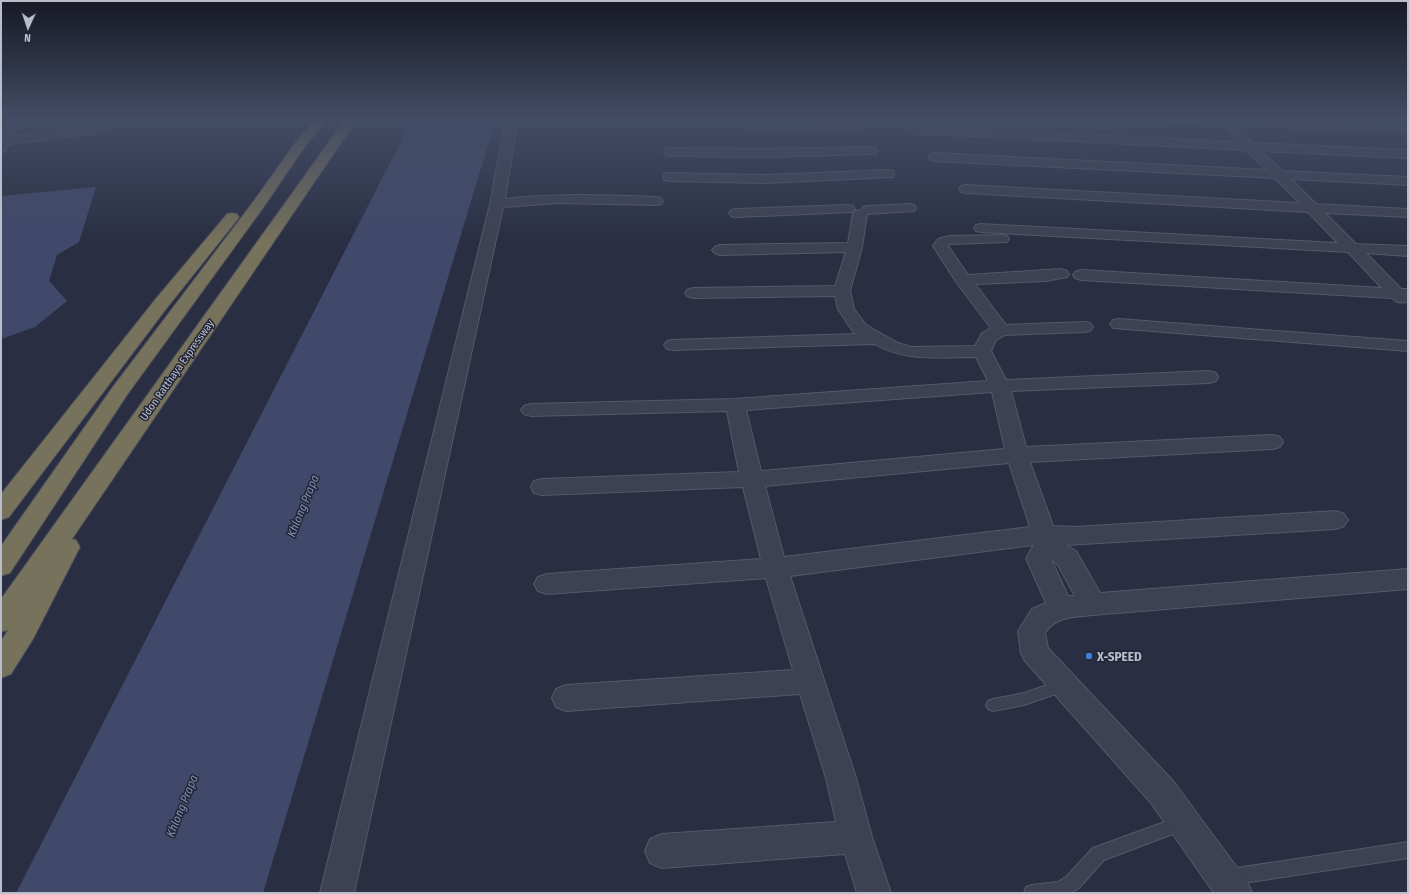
<svg xmlns="http://www.w3.org/2000/svg" width="1409" height="894" font-family="'Fira Sans Condensed',sans-serif">
  <style>
    .water { fill: #40496a }
    .lines { fill: none; stroke-linecap: round; stroke-linejoin: round }
    .service-casing { stroke: #555969; stroke-width: 2 }
    .minor-casing { stroke: #555969; stroke-width: 2 }
    .motorway-casing { stroke: #454959; stroke-width: 2 }
    .service { fill: #3d4152; fill-rule: evenodd }
    .minor { fill: #3d4152; fill-rule: evenodd }
    .motorway { fill: #77725b; fill-rule: evenodd }
    .shop-dot { fill: #3f7fe0; stroke: #222637; stroke-width: 1.5 }
    .labels { text-anchor: middle; dominant-baseline: central; stroke-width: 3; stroke-linejoin: round; paint-order: stroke }
    .street-label { font-size: 11px; fill: #babdcb; stroke: #222637 }
    .water-label { font-size: 12px; font-style: italic; fill: #848eb1; stroke: #222637 }
    .near-poi-label { font-size: 13px; font-weight: bold; fill: #babdcb; stroke: #222637; text-anchor: start }
  </style>
  <rect width="100%" height="100%" fill="#292e42"/>
  <path class="water" d="M413 118H496L263 893H16Z
    M96 187 79 242 57 255 49 281 67 301 35 327 1 339V196Z"/>
  <g class="lines">
    <defs>
      <path id="service" d="M1062 680 1067 682 1069 686 1067 690 1024 705 993 711 988 709 986 705 988 701 993 699 1024 693Z
        M1181 816 1186 819 1189 824 1186 829 1104 860 1079 888 1071 893H1024L1026 887 1032 885 1058 882 1067 876 1093 848Z
        M1408 842V858L1230 885 1224 883 1222 877 1224 871 1230 869Z"/>
      <path id="minor" d="M9 118H21L12 136 105 126 109 127 111 129 109 131 105 132 9 144 5 151 1 152V136Z
        M506 118H518L505 199C555 193 605 195 656 197L661 198 663 201 661 204 656 205 557 203 503 207 354 893H320L490 204Z
        M1146 118H1231L1408 126V132L1234 125 1253 143 1408 150V158L1261 151 1282 171 1408 177V185L1291 179 1316 204 1408 209V217L1325 213 1356 244 1408 246V256L1366 253 1401 289H1408L1407 302C1400 303 1397 303 1392 298L1081 280 1075 278 1073 275 1075 272 1081 270 1382 288 1348 252 981 232 976 231 974 228 976 225 981 224 1338 243 1308 212 966 193 961 192 959 189 961 186 966 185 1300 203 1275 178 934 161 930 160 928 157 930 154 934 153 1267 170 1246 150 911 133 907 132 905 130 907 128 911 127 1239 142 1220 124 1152 121Z
        M856 124 860 125 862 127 860 129 756 132 752 131 750 129 752 127 756 126Z
        M872 147 876 148 878 151 876 154 761 157 670 156 666 155 664 152 666 149 670 148 761 149Z
        M888 170 893 171 894 174 893 177 766 183 669 181 664 180 663 177 664 174 669 173 766 175Z
        M909 204 914 205 916 208 914 211 867 214 862 247 850 291 854 309 866 325 898 343 911 347 975 346 982 333 991 328 957 283 933 246 938 239 949 236 1002 235 1007 236 1009 239 1007 242 950 244 948 246 968 275 1061 269 1067 271 1069 274 1067 277 1046 281 975 284 1006 325 1084 322 1090 323 1093 327 1090 331 1084 332 1005 335 996 340 991 351 1006 380 1209 371 1216 373 1218 377 1216 381 1209 383 1011 391 1026 447 1273 435 1280 437 1283 442 1280 447 1273 449 1030 462 1053 526 1076 527 1336 511 1344 514 1348 520 1344 526 1336 529 1066 545 1076 551 1100 593 1408 569V589L1093 615C1074 617 1056 616 1045 633L1048 648 1173 781 1247 881 1252 893H1214L1151 803 1025 661 1021 653 1018 631 1032 609 1046 603 1026 558 1034 545 790 576 856 778 872 837 891 893H857L845 854 662 868 650 863 645 851 650 839 662 834 836 822 826 778 800 694 566 711 556 707 552 698 556 689 566 685 793 670 766 578 547 594 538 591 534 584 538 577 547 574 761 559 743 487 542 495 534 493 531 487 534 481 542 479 739 472 727 411 531 416 524 414 521 410 524 406 531 404 735 399 988 381 976 357C941 357 906 362 874 344L673 350 667 349 664 345 667 341 673 340 857 334 854 333 838 309 835 296 693 298 687 296 685 293 687 290 693 288 835 286 846 252 720 255 715 253 712 250 715 247 720 245 848 243 853 214 855 211 861 210 863 207 868 206ZM992 392 1005 449 761 471 746 410ZM1009 463 1030 527 784 557 765 486ZM1051 559 1058 565 1075 596H1068Z
        M848 205 853 206 855 209 853 212 736 217 731 216 729 213 731 210 736 209Z
        M1119 319 1408 341V351L1113 328 1110 324 1113 320Z"/>
      <path id="motorway" d="M317 118H329L306 145 263 208 127 395 10 573 1 576V546L112 388 253 202 298 139Z
        M346 118H358L72 539 76 540 80 547 33 639 11 674 1 678V641L8 630 1 632V599Z
        M232 213 237 214 239 217 237 220 166 309 9 517 1 520V494L154 301 227 214Z"/>
    </defs>
    <use href="#service" class="service-casing"/>
    <use href="#minor" class="minor-casing"/>
    <use href="#motorway" class="motorway-casing"/>
    <use href="#service" class="service"/>
    <use href="#minor" class="minor"/>
    <use href="#motorway" class="motorway"/>
  </g>
  <linearGradient id="sky" x2="0" y2="1"><stop stop-color="#171924"/><stop offset="0.49" stop-color="#434c65"/><stop offset="1" stop-color="#434c65" stop-opacity="0"/></linearGradient>
  <rect width="1409" height="243" fill="url(#sky)"/>
  <circle class="shop-dot" cx="1089" cy="656" r="4"/>
  <g class="labels">
    <g class="street-label">
      <text transform="translate(177 370) rotate(-55)">Udon Ratthaya Expressway</text>
    </g>
    <g class="water-label">
      <text transform="translate(303 506) rotate(-68)">Khlong Prapa</text>
      <text transform="translate(182 806) rotate(-68)">Khlong Prapa</text>
    </g>
    <g class="near-poi-label">
      <text x="1097" y="656">X-SPEED</text>
    </g>
  </g>
  <rect width="1409" height="894" fill="none" stroke="#babdcb" stroke-width="4"/>
  <g transform="translate(28 28) rotate(183)" stroke="#222637" stroke-width="3" paint-order="stroke">
  <path d="M0-3L7 15L0 10L-7 15Z" fill="#babdcb"/>
  <text y="-6" font-size="11" font-weight="bold" text-anchor="middle" fill="#babdcb">N</text>
  </g>
</svg>
